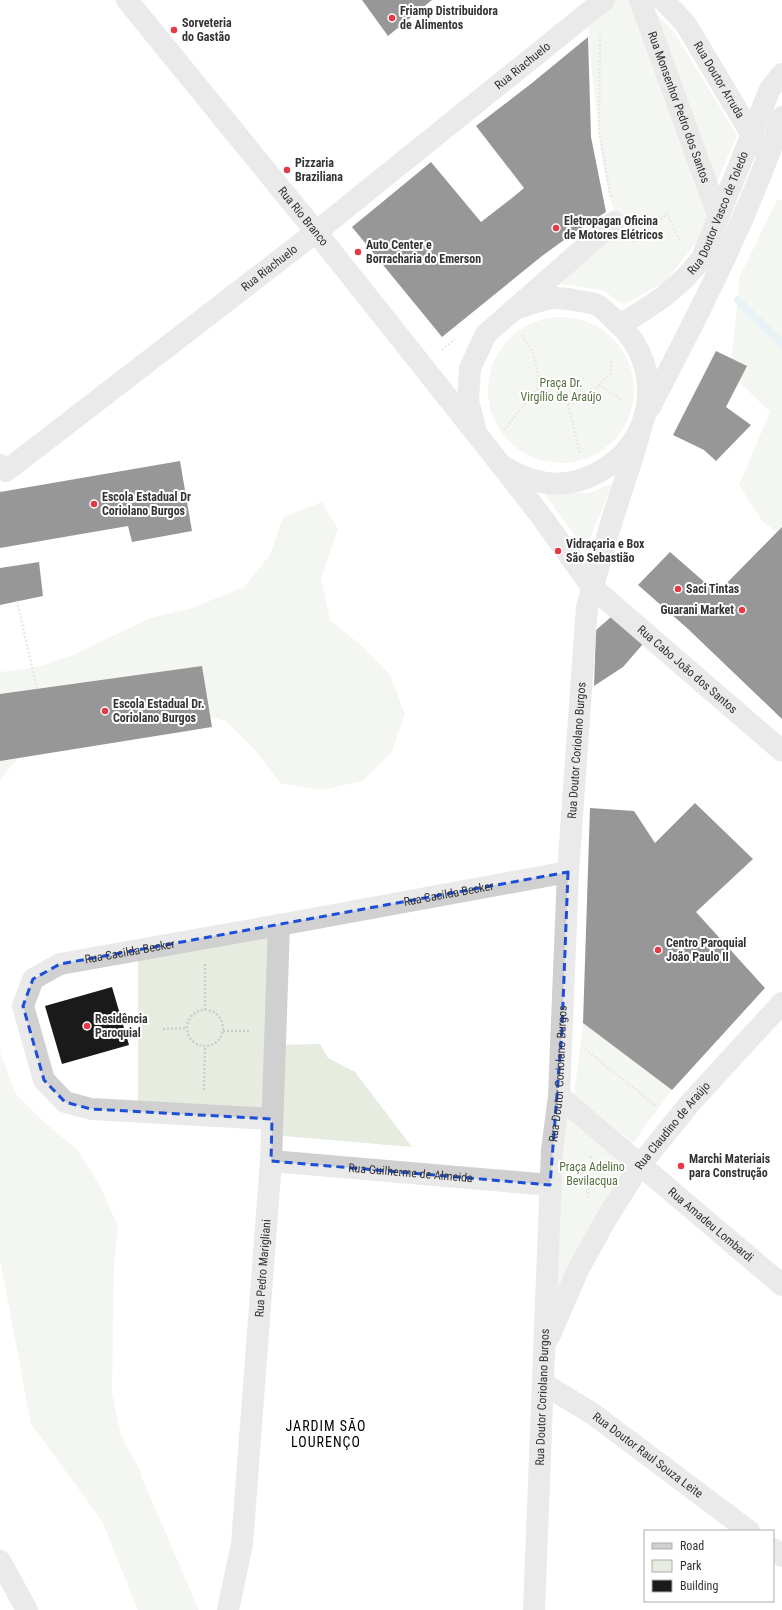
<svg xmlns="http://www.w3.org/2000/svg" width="782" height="1610" font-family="'Roboto Condensed',sans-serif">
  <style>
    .green { fill: #e6ecdf }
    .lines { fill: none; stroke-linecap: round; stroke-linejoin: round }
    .stream { stroke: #cfe2ee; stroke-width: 8 }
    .building { fill: #1a1a1a }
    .path { stroke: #cdcdcd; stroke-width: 2.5; stroke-dasharray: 2 2; stroke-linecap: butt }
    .minor { stroke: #d0d0d0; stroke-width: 22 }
    .marked { fill: none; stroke: #1d4ed8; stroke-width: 3; stroke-dasharray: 8 5; stroke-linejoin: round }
    .poi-dot { fill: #e63946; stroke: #fff; stroke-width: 1.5 }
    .labels { text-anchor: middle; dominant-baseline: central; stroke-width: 4; stroke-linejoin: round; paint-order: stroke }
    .poi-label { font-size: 12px; font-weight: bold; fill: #333; stroke: #fff; text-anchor: start }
    .street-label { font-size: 12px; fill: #333; stroke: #fff }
    .park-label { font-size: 12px; fill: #56703f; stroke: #fff }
    .quarter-label { font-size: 14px; letter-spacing: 1px; fill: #000; stroke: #fff }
  </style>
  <rect width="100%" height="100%" fill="#fff"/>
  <path class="green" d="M612 0H633L718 215 666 281 624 305 602 290 560 284 620 229C605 192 600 140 595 100 592 72 588 44 589 15Z
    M656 13 674 32 737 135 717 182Z
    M777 200H782V536L763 522 739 485 770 412 730 373 740 276Z
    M488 390a73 73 0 1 1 146 0a73 73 0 1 1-146 0Z
    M613 483 585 550 544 493H590Z
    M322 502 338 529 321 578 330 620 362 646 390 675 405 714 392 752 363 781 321 790 280 783 255 750 226 721 184 711 24 751 0 780V672L34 668 73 655 150 618 192 608 244 587 270 555 283 517Z
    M274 926V1045L320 1044 328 1058 355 1072 412 1147 272 1135V1119L138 1111V950Z
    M583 1023 672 1090 633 1143 574 1095Z
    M0 1048 1 1055 16 1094 45 1123 77 1149 99 1184 118 1226 114 1268 112 1393 121 1435 134 1460 140 1470 142 1478 199 1610H138L102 1521 31 1424 0 1259Z
    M562 1102 635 1166 549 1317Z"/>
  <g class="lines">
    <path class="stream" d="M738 300 782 344"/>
  </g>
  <path class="building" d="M362 0H432L388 36Z
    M588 37 591 137 606 212 575 232 542 256 442 337 352 227 431 162 481 222 512 198 524 188 476 126 532 83Z
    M716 351 747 366 726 407 751 425 716 461 704 450 673 435Z
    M180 461 192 531 132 542 128 526 0 548V492Z
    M782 527V719L687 628 638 585 670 552 717 593Z
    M39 562 43 596 0 605V568Z
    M611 617 643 644 623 667 594 686 596 630Z
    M202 666 212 727 0 761V694Z
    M695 803 753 859 696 912 765 988 672 1090 583 1023 590 808 634 811 655 843Z
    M112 987 129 1045 62 1064 45 1006Z"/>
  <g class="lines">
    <path class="path" d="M600 36 599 132 611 198
      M632 242 667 214 681 243
      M522 335 534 355 540 385 568 404 578 402 599 385 610 374 612 358
      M442 350 455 339
      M599 385 622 400
      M568 404 580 454
      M504 430 540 385
      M17 601 37 689
      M205 1010V963
      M187 1028a18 18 0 1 1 36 0a18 18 0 1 1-36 0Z
      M163 1029 187 1028
      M223 1031H250
      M585 1049 656 1106
      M204 1090 205 1046
      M588 1198 591 1155"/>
    <g class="minor">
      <path id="s1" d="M127 0 316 232 502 466 541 516 592 587 782 751"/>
      <path id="s2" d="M640 0 718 215"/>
      <path id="s3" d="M663 0 685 23 752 135 756 146"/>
      <path id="s4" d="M619 325C651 307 680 288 702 258L770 89 782 74"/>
      <path d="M650 407C699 313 748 218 782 117"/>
      <path d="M475 428 468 401 470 368 486 334 614 222"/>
      <path id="s5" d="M0 465 6 471 316 232 604 0"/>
      <path d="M504 467C516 474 527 479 541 482 560 486 580 482 597 473 655 444 666 368 618 323 611 317 603 307 595 304 587 302 564 298 556 298 545 298 528 305 517 308"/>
      <path id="s6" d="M559 1096 782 1285"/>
      <path id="s7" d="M272 1119 91 1109 65 1102 44 1080 23 1006 33 979 60 964 279 925 568 872"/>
      <path id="s8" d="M271 1161 550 1185"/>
      <path id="s9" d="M549 1337 578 1270 606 1219 640 1165 692 1101 782 1003"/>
      <path id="s10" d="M544 1384 593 1414 749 1531"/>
      <path d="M773 1549 782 1556"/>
      <path d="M0 1561 27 1610"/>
      <path id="s11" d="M228 1610 242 1544 271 1161 279 925"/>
      <path id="s12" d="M534 1610 552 1150 559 1096 568 872 587 607 612 520 632 459 641 428"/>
    </g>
  </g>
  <path d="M0 0H782V1610H0ZM568 872 562 1030 550 1185 271 1161 272 1119 91 1109 65 1102 44 1080 23 1006 33 979 60 964Z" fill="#fff" fill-opacity=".55" fill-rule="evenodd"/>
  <path class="marked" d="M568 872 562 1030 550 1185 271 1161 272 1119 91 1109 65 1102 44 1080 23 1006 33 979 60 964Z"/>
  <g class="poi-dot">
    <circle cx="392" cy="18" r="4"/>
    <circle cx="174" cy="30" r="4"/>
    <circle cx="287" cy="170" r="4"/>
    <circle cx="556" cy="228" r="4"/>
    <circle cx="358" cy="252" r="4"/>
    <circle cx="94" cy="504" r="4"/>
    <circle cx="558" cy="551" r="4"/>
    <circle cx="678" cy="589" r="4"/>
    <circle cx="742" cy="610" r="4"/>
    <circle cx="105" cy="711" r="4"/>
    <circle cx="658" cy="950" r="4"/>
    <circle cx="87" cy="1026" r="4"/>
    <circle cx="681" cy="1166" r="4"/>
  </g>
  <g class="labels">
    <g class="poi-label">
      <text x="400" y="11">Friamp Distribuidora<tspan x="400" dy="14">de Alimentos</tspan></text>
      <text x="182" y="23">Sorveteria<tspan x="182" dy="14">do Gastão</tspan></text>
      <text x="295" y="163">Pizzaria<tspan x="295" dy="14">Braziliana</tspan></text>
      <text x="564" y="221">Eletropagan Oficina<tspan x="564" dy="14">de Motores Elétricos</tspan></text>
      <text x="366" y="245">Auto Center e<tspan x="366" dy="14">Borracharia do Emerson</tspan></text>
      <text x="102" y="497">Escola Estadual Dr<tspan x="102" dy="14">Coriolano Burgos</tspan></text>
      <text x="566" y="544">Vidraçaria e Box<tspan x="566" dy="14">São Sebastião</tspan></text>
      <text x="686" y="589">Saci Tintas</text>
      <text x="734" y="610" text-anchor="end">Guarani Market</text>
      <text x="113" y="704">Escola Estadual Dr.<tspan x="113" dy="14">Coriolano Burgos</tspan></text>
      <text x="666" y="943">Centro Paroquial<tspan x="666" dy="14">João Paulo II</tspan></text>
      <text x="95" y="1019">Residência<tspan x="95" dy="14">Paroquial</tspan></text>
      <text x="689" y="1159">Marchi Materiais<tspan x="689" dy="14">para Construção</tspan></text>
    </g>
    <g class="street-label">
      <text stroke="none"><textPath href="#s5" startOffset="665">Rua Riachuelo</textPath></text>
      <text stroke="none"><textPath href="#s3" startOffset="98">Rua Doutor Arruda</textPath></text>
      <text stroke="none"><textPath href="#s2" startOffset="114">Rua Monsenhor Pedro dos Santos</textPath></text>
      <text stroke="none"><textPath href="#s4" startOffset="155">Rua Doutor Vasco de Toledo</textPath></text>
      <text stroke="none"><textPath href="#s1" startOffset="279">Rua Rio Branco</textPath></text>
      <text stroke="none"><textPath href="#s5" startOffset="341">Rua Riachuelo</textPath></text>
      <text stroke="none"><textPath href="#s1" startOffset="875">Rua Cabo João dos Santos</textPath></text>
      <text stroke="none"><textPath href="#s12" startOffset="861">Rua Doutor Coriolano Burgos</textPath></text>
      <text stroke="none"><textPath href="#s7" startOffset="770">Rua Cacilda Becker</textPath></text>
      <text stroke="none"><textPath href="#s7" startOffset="446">Rua Cacilda Becker</textPath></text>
      <text stroke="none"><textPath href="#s12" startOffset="537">Rua Doutor Coriolano Burgos</textPath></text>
      <text stroke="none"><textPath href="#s9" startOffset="246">Rua Claudino de Araújo</textPath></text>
      <text stroke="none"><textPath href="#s8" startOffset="140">Rua Guilherme de Almeida</textPath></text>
      <text stroke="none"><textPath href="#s6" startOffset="199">Rua Amadeu Lombardi</textPath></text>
      <text stroke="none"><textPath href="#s11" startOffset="344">Rua Pedro Marigliani</textPath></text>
      <text stroke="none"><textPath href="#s12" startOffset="213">Rua Doutor Coriolano Burgos</textPath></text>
      <text stroke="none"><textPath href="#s10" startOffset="126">Rua Doutor Raul Souza Leite</textPath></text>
    </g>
    <g class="park-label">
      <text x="561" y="383">Praça Dr.<tspan x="561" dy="14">Virgílio de Araújo</tspan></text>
      <text x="592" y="1167">Praça Adelino<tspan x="592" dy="14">Bevilacqua</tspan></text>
    </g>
    <g class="quarter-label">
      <text x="326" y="1426">JARDIM SÃO<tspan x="326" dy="16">LOURENÇO</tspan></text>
    </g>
  </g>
  <rect x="644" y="1530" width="130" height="72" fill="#ffffff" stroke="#adadad"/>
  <rect x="652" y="1543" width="20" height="6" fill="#d0d0d0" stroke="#adadad"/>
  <text x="680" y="1550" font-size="12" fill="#333333">Road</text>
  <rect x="652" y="1560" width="20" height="12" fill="#e6ecdf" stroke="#adadad"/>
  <text x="680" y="1570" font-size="12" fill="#333333">Park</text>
  <rect x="652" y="1580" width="20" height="12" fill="#1a1a1a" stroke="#adadad"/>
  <text x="680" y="1590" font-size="12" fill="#333333">Building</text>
</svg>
